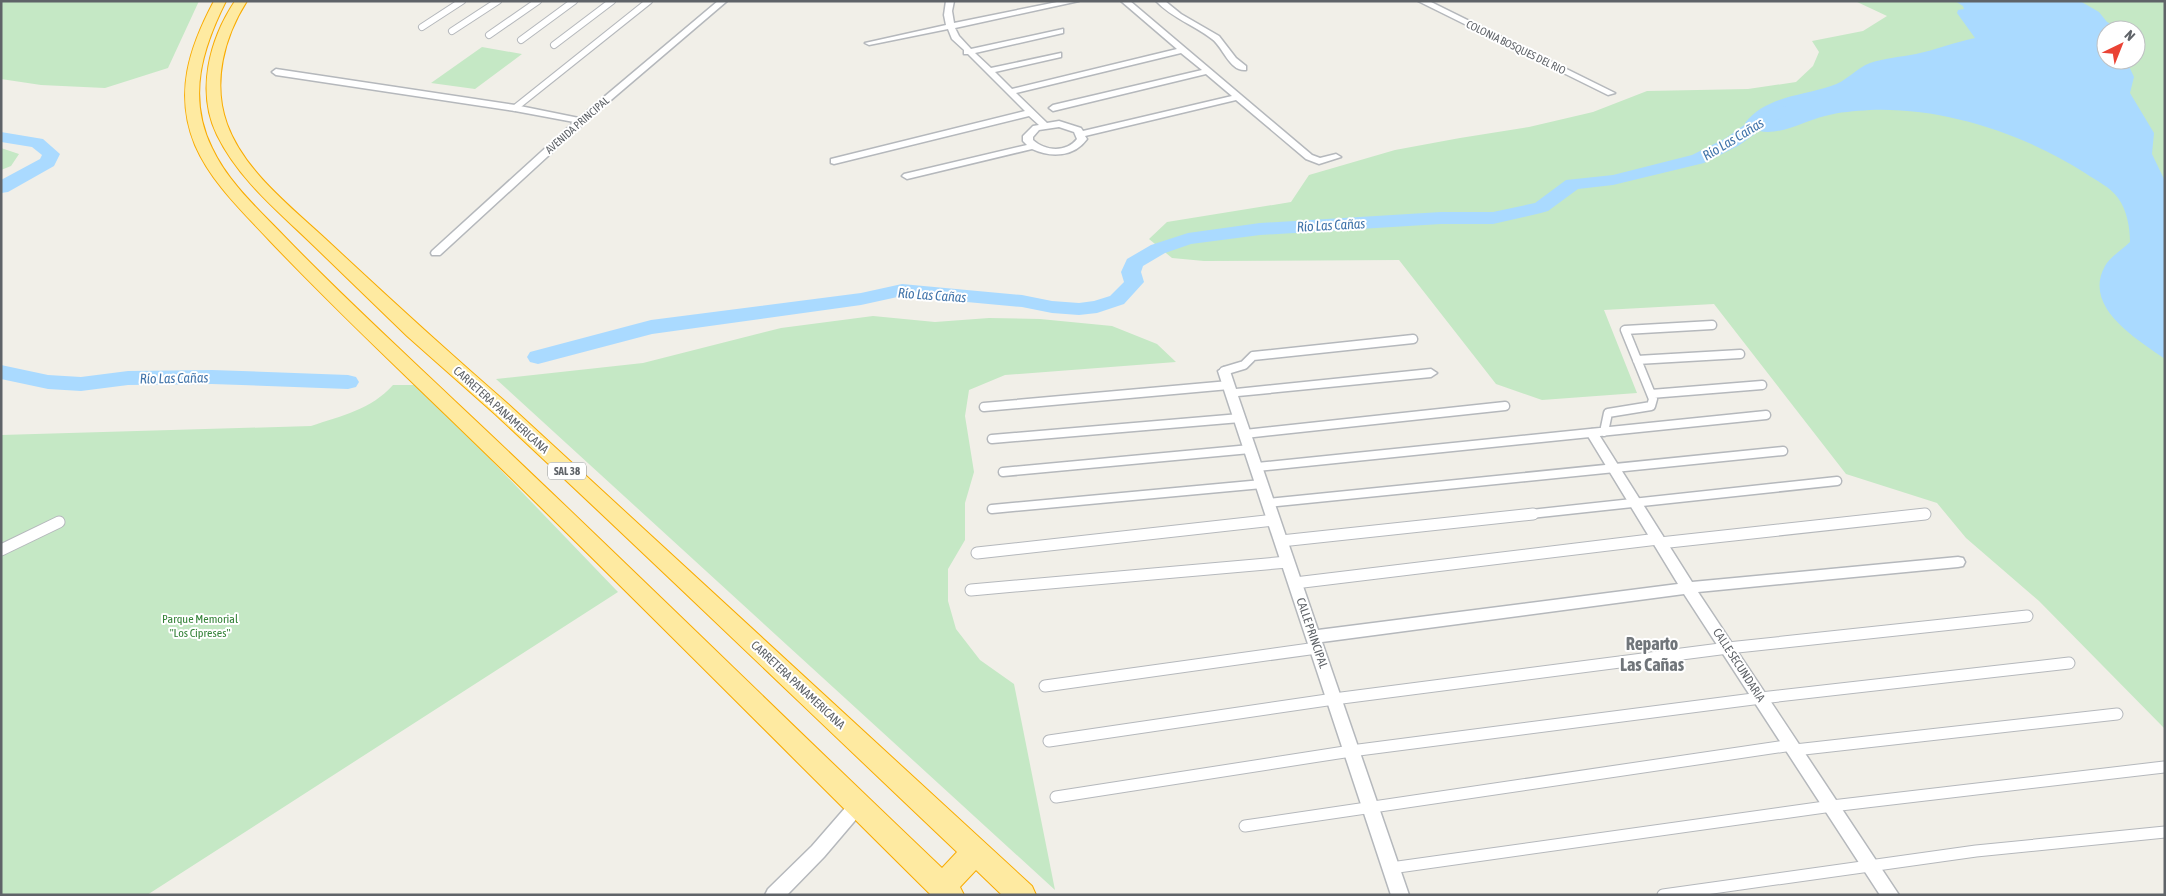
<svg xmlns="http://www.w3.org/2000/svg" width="2166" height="896" font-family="'Asap Condensed',sans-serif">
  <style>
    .green { fill: #c5e8c5; fill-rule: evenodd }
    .water { fill: #aadaff }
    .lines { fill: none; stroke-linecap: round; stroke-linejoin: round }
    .stream { stroke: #aadaff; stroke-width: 4 }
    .river { fill: #aadaff; fill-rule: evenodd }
    .pedestrian-far2-casing { stroke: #b5b8bc; stroke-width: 8 }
    .pedestrian-far1-casing { stroke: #b5b8bc; stroke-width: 11 }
    .pedestrian-casing { stroke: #b5b8bc; stroke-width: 13 }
    .minor-casing { stroke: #b5b8bc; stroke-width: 3 }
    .trunk-casing { stroke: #f9ab00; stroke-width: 2 }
    .pedestrian-far2 { stroke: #fff; stroke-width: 6 }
    .pedestrian-far1 { stroke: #fff; stroke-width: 8 }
    .pedestrian { stroke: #fff; stroke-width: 11 }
    .minor { fill: #fff; fill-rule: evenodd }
    .trunk { fill: #feeaa1; fill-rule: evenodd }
    .labels { text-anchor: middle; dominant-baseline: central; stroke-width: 4; stroke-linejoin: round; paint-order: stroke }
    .far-street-label { font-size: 11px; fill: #5f6368; stroke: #fff }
    .shield { fill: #fff; stroke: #8f9295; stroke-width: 1 }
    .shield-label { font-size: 11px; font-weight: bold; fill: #5f6368 }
    .street-label { font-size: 12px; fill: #5f6368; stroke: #fff }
    .park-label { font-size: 12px; fill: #348238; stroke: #fff }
    .water-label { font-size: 14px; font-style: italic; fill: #4174aa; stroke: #fff }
    .district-label { font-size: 18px; font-weight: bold; fill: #70757a; stroke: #fff }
  </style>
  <rect width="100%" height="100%" fill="#f1efe8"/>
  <path class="green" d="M1 1H199L168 68 105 88 41 85 1 79Z
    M1855 1H2165V729L2039 601 1966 538 1937 503 1846 474 1714 304 1604 310 1637 393 1542 400 1496 384 1399 260 1204 261 1172 258 1149 239 1167 222 1291 202 1309 175 1395 150 1460 138 1529 127 1593 112 1647 91 1748 89 1796 82 1813 66 1819 52 1812 41 1863 31 1887 16ZM2106 30H2136V60H2106Z
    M482 47 522 54 475 89 431 83Z
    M1 148 19 154 11 166 1 170Z
    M873 316 935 322 989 318 1040 319 1112 326 1157 344 1176 362 1005 375 969 390 965 416 974 472 965 503V540L948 569V601L956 629 980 660 1014 684 1055 890 496 379 643 363 781 328Z
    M393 385H419L618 592 147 895H1V435L311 426C341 416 372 409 393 385Z"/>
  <path class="water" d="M1955 1H2080L2099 12 2107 22 2124 30H2106V60H2126L2134 77 2130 93 2154 133 2152 154 2165 181V359C2137 339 2082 307 2105 266 2110 257 2123 249 2130 242 2130 228 2127 210 2118 198 2110 187 2097 181 2085 173 2024 134 1944 107 1870 110 1855 111 1839 112 1825 116 1804 121 1780 136 1759 131 1754 130 1749 126 1745 123 1766 96 1802 96 1831 86 1846 82 1856 68 1870 63 1885 58 1901 57 1916 54 1935 50 1955 42 1975 38L1957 13 1958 10 1964 9 1963 6Z"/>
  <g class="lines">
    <path class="stream" d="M1 373H6"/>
    <path class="river" d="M1780 106 1786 107 1788 111 1786 115 1769 124 1738 146 1704 163 1613 185 1578 189 1548 211 1541 213 1493 224H1441L1260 235 1191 244 1165 253 1143 266 1141 272 1144 282 1124 304 1097 313 1079 315 1052 313 1022 307 902 296 861 305 652 334 538 364 530 362 527 357 530 352 651 320 861 293 902 284 1022 295 1052 301 1079 303 1094 301 1110 296 1124 282 1121 272 1127 259 1151 245 1188 233 1260 223 1441 212H1493L1535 203 1566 180 1613 175 1692 155 1726 138 1757 116Z
      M1 132 43 139 60 154 54 166 8 192 1 193V180L40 159 42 155 32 147 1 142Z
      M1 365 48 375 81 377 128 371 212 370 348 375 356 377 359 382 356 387 348 389 212 384 128 385 81 391 48 389 1 379Z"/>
    <defs>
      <path id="pedestrian-far2" d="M422 27 462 1
        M452 31 498 1
        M489 35 538 1
        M521 40 574 1
        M554 45 612 1
        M515 108 649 1"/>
      <path id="pedestrian-far1" d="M1637 360 1740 354
        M1224 371 1244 365 1253 356 1413 339
        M1651 394 1762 385
        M984 407 1229 385
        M1604 432 1608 413 1651 406 1653 399 1625 330 1712 325
        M1245 434 1505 406
        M992 439 1240 418
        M1257 467 1766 415
        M1003 472 1250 449
        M1268 503 1783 451
        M992 509 1262 484
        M1521 515 1837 481
        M1915 515 1925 514"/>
      <path id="pedestrian" d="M1281 541 1533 514
        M1660 543 1925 514
        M1 550 59 522
        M977 553 1274 520
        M1295 583 1658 539
        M971 590 1288 562
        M1045 686 1317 648
        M1049 741 1334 699 1728 648 2027 616
        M1795 750 2117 714
        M1056 797 1351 751 1761 698 2069 663
        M1245 826 1792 745
        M1391 868 1832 806 2164 767
        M1663 895 1976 851 2165 832"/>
      <path id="minor" d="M718 1H727L584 123 440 255H432L431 253 432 251 574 122 515 111 276 75 272 72 276 69 515 105 579 118Z
        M946 1H954L952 11 954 23 1062 1H1079L955 28 959 36 971 49 1063 29V33L975 53 991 68 1061 53V57L995 72 1012 89 1177 49 1121 1H1130L1312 155 1320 158 1336 154 1341 157 1319 164 1306 159 1236 100 1085 136 1087 139C1074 157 1051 158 1032 149L907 179 902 176 904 174 1027 145 1023 141V136L1033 126 1039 125 1029 116 834 164 831 163V159L1025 111 968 54H964V50L952 39 948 29 869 45 865 43 946 25 944 15ZM1181 53 1202 70 1053 105 1049 108 1053 111 1206 74 1232 96 1083 131 1081 128 1059 121 1047 123 1016 93ZM1059 127 1074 132 1077 139C1066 153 1045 151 1033 140V137L1039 130Z
        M1156 1H1165L1181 14 1219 36 1236 58 1246 66V70C1230 72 1223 47 1212 39 1194 25 1172 18 1156 1Z
        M1418 1H1429L1615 93 1608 95Z
        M1224 367 1230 371 1236 389 1431 369 1437 373 1431 377 1238 396 1318 630 1678 584 1586 433 1592 429 1596 430 1692 582 1958 557 1963 558 1965 562 1963 566 1958 567 1698 592 1899 895H1880L1684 594 1322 642 1409 895H1391L1225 393 1218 371Z
        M858 798 864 800 866 805 864 810 824 857 787 895H765L768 889 812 846 852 800Z"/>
      <path id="trunk" d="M214 1H226C202 49 187 97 212 148 228 182 257 208 283 235 339 293 399 348 458 404 621 557 780 714 942 868L957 852C803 706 651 559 495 414 466 388 436 362 407 336 376 306 345 276 314 246 279 212 239 180 217 135 196 92 209 40 235 1H247C224 37 212 83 227 124 245 173 294 209 331 244 389 298 448 352 508 404L1032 886 1036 895H1002L976 870 960 887 964 895H931C769 735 609 572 445 414 386 357 326 300 269 240 242 211 211 182 195 145 174 94 189 48 214 1Z"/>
    </defs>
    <use href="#pedestrian-far2" class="pedestrian-far2-casing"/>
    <use href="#pedestrian-far1" class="pedestrian-far1-casing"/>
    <use href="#pedestrian" class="pedestrian-casing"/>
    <use href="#minor" class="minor-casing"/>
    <use href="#trunk" class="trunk-casing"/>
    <use href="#pedestrian-far2" class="pedestrian-far2"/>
    <use href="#pedestrian-far1" class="pedestrian-far1"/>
    <use href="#pedestrian" class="pedestrian"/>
    <use href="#minor" class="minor"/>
    <use href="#trunk" class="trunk"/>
  </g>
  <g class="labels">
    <g class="far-street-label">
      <text transform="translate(1516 47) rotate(26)">COLONIA BOSQUES DEL RIO</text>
      <text transform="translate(577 125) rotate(-41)">AVENIDA PRINCIPAL</text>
    </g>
    <rect class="shield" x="548" y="462.5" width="38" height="17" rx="4"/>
    <g class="shield-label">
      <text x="567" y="471">SAL 38</text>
    </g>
    <g class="street-label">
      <text transform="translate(501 410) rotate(42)">CARRETERA PANAMERICANA</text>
      <text transform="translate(1312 633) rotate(71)">CALLE PRINCIPAL</text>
      <text transform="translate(1739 665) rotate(57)">CALLE SECUNDARIA</text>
      <text transform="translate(798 685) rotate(43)">CARRETERA PANAMERICANA</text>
    </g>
    <g class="park-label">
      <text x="200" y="619">Parque Memorial<tspan x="200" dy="14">"Los Cipreses"</tspan></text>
    </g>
    <g class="water-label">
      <text transform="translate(1733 139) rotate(-31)">Río Las Cañas</text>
      <text transform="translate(1331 225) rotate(-3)">Río Las Cañas</text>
      <text transform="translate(932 295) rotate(4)">Río Las Cañas</text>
      <text transform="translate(174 378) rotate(-1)">Río Las Cañas</text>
    </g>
    <g class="district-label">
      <text x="1652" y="643">Reparto<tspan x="1652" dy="21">Las Cañas</tspan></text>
    </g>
  </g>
  <rect width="2166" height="896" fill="none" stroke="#5f6368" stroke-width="5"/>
  <g transform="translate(2121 45) rotate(43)"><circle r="24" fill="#ffffff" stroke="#bfc1c3"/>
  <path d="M0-4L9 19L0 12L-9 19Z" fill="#ea4335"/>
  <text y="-8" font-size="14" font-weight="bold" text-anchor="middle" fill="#5f6368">N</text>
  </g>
</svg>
